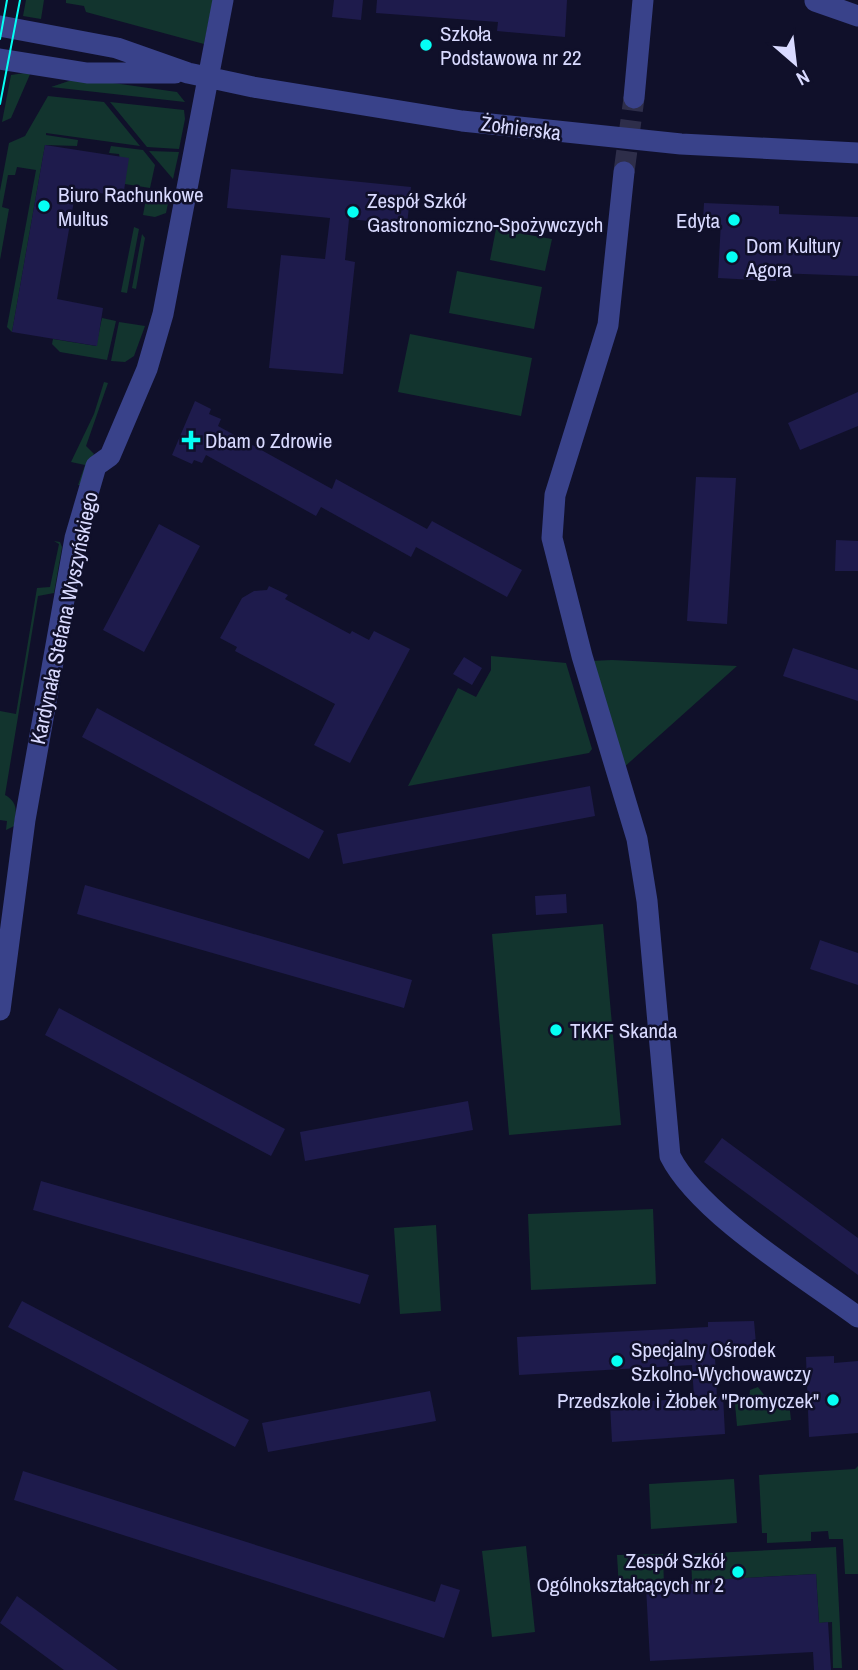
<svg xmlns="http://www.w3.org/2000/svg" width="858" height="1670" font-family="'Archivo Narrow',sans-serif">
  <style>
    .green { fill: #12342e }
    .building { fill: #1e1b4c }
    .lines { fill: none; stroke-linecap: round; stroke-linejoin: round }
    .minor-tunnel { stroke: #2e2e4a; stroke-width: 21; stroke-dasharray: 21 10; stroke-linecap: butt }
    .minor { stroke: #39428a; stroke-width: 21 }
    .tram { stroke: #05fff4; stroke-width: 2 }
    .poi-dot { fill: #05fff4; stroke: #10102a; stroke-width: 2.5 }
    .labels { text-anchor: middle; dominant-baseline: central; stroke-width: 5; stroke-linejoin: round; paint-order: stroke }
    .poi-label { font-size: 21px; fill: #d9daff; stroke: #10102a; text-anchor: start }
    .street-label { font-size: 21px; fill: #d9daff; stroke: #10102a }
  </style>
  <rect width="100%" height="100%" fill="#10102a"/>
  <path class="green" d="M26 0H44L41 19 23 16Z
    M66 0H213L204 44 86 12 84 6 66 3Z
    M31 72 11 118 2 122 11 75Z
    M78 78 177 92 185 102 51 87Z
    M48 96 104 102 140 146 46 133V135L78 140 77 146 45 145 12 332 7 327 36 170 17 167 15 175H8L2 207 9 209 0 260V191L9 143 25 136Z
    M110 102 184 110 185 119 179 149 147 147Z
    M111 146 143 150 155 165 150 188 125 184 119 154 109 153Z
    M149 151 179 152 173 179Z
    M146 199 168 203 166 213 155 217 143 215Z
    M134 227 139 229 127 293 121 292Z
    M496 229 552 239 545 271 490 260Z
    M142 234 145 238 136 289 132 288Z
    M457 271 542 287 534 329 449 313Z
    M102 318 116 321 107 360 60 352 52 344 53 339 96 346Z
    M119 322 145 326 134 356 125 362 111 361Z
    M410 334 532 358 521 416 398 392Z
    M104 382 108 383 86 446 94 454 80 485H78L85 465 71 462 94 414Z
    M54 541 60 542 62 547 54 593 38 596 5 795C19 803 16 812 14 826L6 830 7 821 0 820V711L16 714 37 588 50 587 59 544Z
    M491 656 566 663 592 749 589 753 408 786 458 688 476 697 491 670Z
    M612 660 737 666 622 769 591 661Z
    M603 924 621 1125 509 1135 492 934Z
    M653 1209 656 1284 531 1290 528 1214Z
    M436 1225 441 1311 400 1314 394 1228Z
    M758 1387 765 1396 766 1404 789 1402 791 1420 737 1426 735 1404 749 1401 750 1390Z
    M858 1466V1574H845L843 1539H829L828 1531 811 1532V1541L767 1543V1533H762L759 1475 855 1469Z
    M734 1479 737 1523 651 1529 649 1484Z
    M526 1546 535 1632 492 1637 482 1551Z
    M836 1547 842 1668H833L832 1622 819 1623 816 1574 692 1581 691 1554Z
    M663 1554 664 1586 619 1589 617 1555Z"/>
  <path class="building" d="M334 0H363L361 20 332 17Z
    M377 0H567L565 37 497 31 498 22 376 13Z
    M45 145 129 158 123 197 76 189 57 299 103 308 97 346 12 332Z
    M231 169 411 187 407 225 349 219 345 260 355 262 343 374 269 368 281 255 325 259 330 218 227 208Z
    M704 203 779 206V214L858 217V276L776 273V281L718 278 721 221 703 220Z
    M858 392V426L800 450 788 423Z
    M195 401 211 409 209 414 221 419 218 426 332 489 336 479 427 529 432 521 522 570 507 597 416 547 411 557 321 507 316 516 206 455 202 463 194 460 192 464 172 455Z
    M696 477 736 478 727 624 687 621Z
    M159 524 200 546 144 652 103 630Z
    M836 540 858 541V571H835Z
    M269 586 288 595 285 599 350 634 352 631 369 640 374 631 410 649 350 763 314 745 335 704 235 651 237 647 220 638 242 598 254 591 267 590Z
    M793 648 858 670V701L783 676Z
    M464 657 482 668 472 685 453 674Z
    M97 708 324 831 309 859 82 737Z
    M590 786 595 816 343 864 337 834Z
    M85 885 412 980 404 1008 77 914Z
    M566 894 567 913 536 915 535 896Z
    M820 940 858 953V985L810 969Z
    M59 1008 285 1129 271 1156 45 1035Z
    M468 1101 473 1130 305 1161 300 1132Z
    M722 1138 858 1238V1275L704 1162Z
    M41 1181 369 1275 360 1304 33 1210Z
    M22 1301 249 1420 235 1447 8 1327Z
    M754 1321 757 1355 715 1358 717 1397 723 1396 725 1434 612 1442 610 1404 694 1398 692 1365 519 1375 517 1337 708 1327V1322Z
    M834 1356V1363L858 1361V1433L809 1437 806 1357Z
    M430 1391 436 1421 268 1452 262 1423Z
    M23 1471 435 1602 441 1584 460 1590 444 1638 14 1500Z
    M816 1574 819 1623 828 1622 831 1670H814L813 1652 650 1661 646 1587 693 1584 692 1581Z
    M17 1596 118 1670H64L0 1623Z"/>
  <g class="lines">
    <path class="minor-tunnel" d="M624 172 634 98"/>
    <path class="minor" d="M815 1 858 16
      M0 26 117 48 188 73 253 87 462 121 681 144 858 153
      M0 59 87 73H175
      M634 98 643 0
      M624 172 608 325 555 495 552 538 582 656 637 839 647 901 670 1156C699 1214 804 1277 858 1317
      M0 1010 25 820 75 538 96 466 110 456 147 369 163 314 223 0"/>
    <path class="tram" d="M0 39 7 0
      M0 104 20 0"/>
  </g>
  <g class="poi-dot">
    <circle cx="426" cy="45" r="7"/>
    <circle cx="44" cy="206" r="7"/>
    <circle cx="353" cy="212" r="7"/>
    <circle cx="734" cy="220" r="7"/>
    <circle cx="732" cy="257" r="7"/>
    <path d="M187.5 429.5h7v7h7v7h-7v7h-7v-7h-7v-7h7z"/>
    <circle cx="556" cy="1030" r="7"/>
    <circle cx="617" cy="1361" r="7"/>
    <circle cx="833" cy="1400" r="7"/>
    <circle cx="738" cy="1572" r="7"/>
  </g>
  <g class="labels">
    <g class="poi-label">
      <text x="440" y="33">Szkoła<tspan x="440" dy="24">Podstawowa nr 22</tspan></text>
      <text x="58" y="194">Biuro Rachunkowe<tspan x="58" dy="24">Multus</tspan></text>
      <text x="367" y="200">Zespół Szkół<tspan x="367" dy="24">Gastronomiczno-Spożywczych</tspan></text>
      <text x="720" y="220" text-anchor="end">Edyta</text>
      <text x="746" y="245">Dom Kultury<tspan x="746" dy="24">Agora</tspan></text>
      <text x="205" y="440">Dbam o Zdrowie</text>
      <text x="570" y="1030">TKKF Skanda</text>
      <text x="631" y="1349">Specjalny Ośrodek<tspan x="631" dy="24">Szkolno-Wychowawczy</tspan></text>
      <text x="819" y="1400" text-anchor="end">Przedszkole i Żłobek "Promyczek"</text>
      <text x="724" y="1560" text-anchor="end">Zespół Szkół<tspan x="724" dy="24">Ogólnokształcących nr 2</tspan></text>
    </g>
    <g class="street-label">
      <text transform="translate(521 128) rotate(7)">Żołnierska</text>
      <text transform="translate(64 618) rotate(-78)">Kardynała Stefana Wyszyńskiego</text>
    </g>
  </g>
  <g transform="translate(795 63) rotate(152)" stroke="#10102a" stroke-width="5" paint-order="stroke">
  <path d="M0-5L12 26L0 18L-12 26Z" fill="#d9daff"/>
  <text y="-10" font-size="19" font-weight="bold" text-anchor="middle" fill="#d9daff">N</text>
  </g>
</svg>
